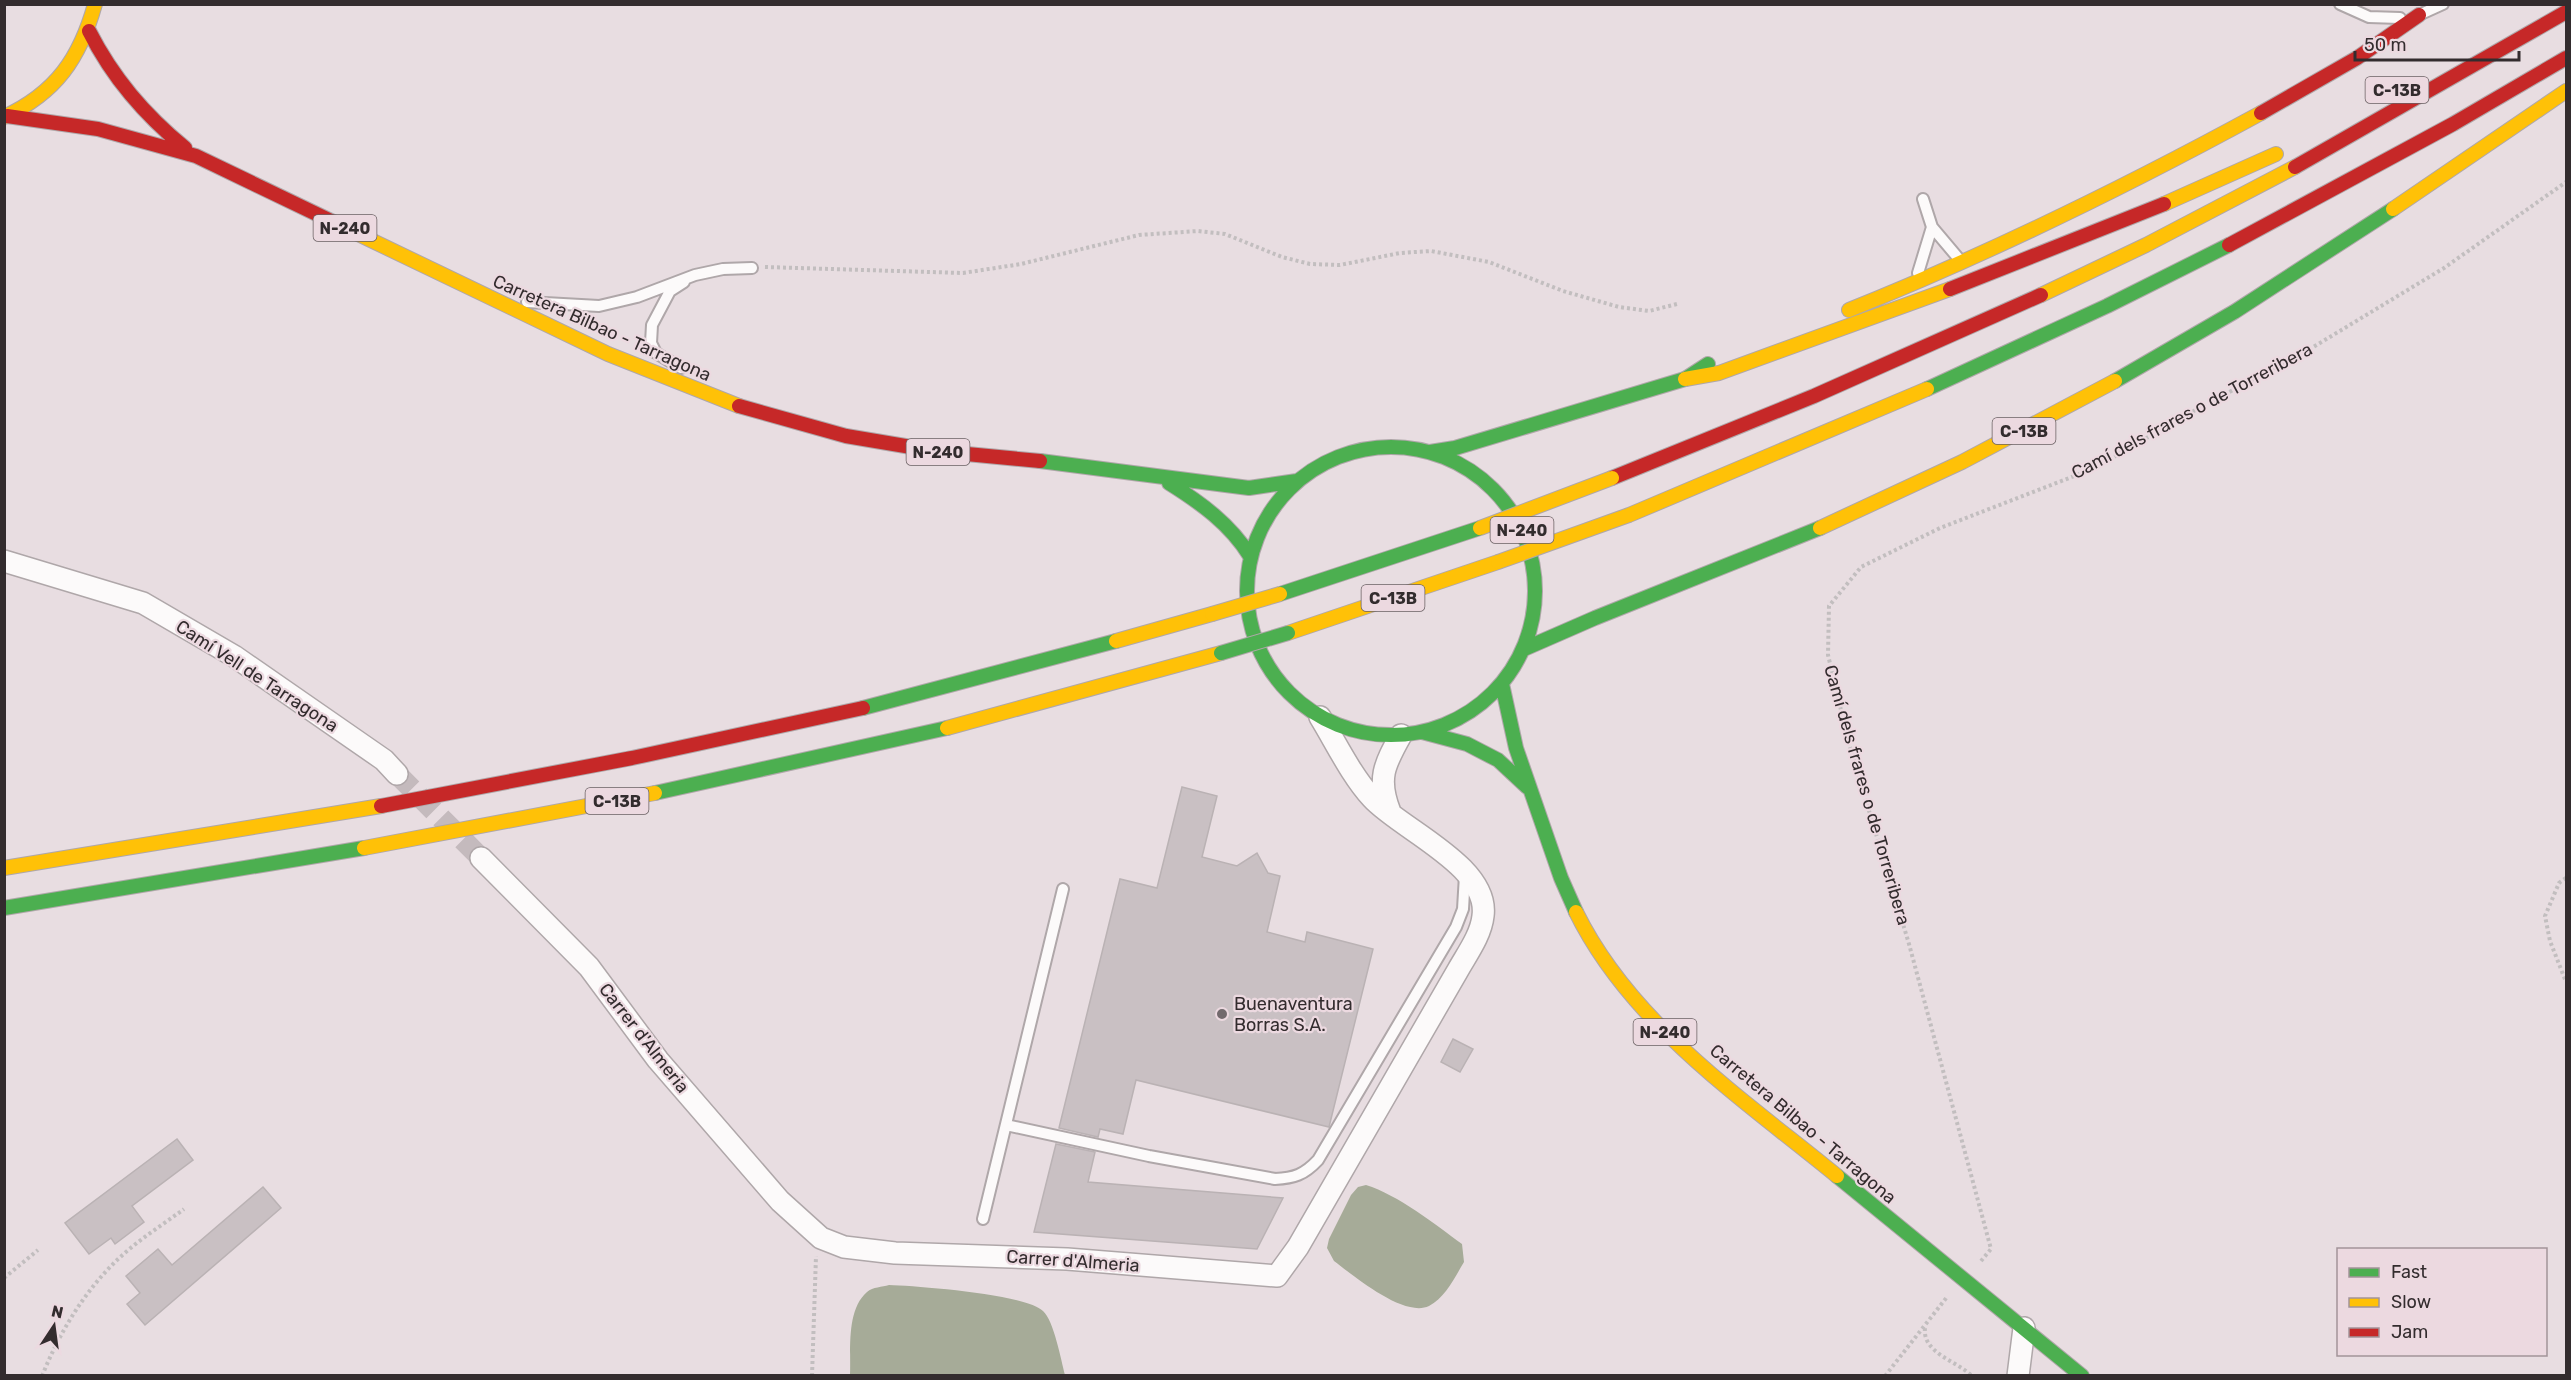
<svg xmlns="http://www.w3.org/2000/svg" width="2571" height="1380" font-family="Rubik,sans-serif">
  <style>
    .water { fill: #a6ab98 }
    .building { fill: #c9c0c3; stroke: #bab2b4; stroke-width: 1.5 }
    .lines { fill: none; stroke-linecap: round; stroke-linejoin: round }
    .street-tunnel { stroke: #c4babd; stroke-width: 21; stroke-dasharray: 21 10; stroke-linecap: butt }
    .lane-casing { stroke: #afa7a9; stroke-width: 14 }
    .street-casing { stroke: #afa7a9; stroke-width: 24 }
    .fast-casing { stroke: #afa7a9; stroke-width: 16 }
    .slow-casing { stroke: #afa7a9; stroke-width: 16 }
    .jam-casing { stroke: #afa7a9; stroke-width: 16 }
    .path { stroke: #c2bebf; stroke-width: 4; stroke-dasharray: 3 3; stroke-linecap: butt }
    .lane { stroke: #fcfafa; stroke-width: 10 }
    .street { stroke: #fcfafa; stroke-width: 21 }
    .fast { stroke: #4caf50; stroke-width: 14 }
    .slow { stroke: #ffc107; stroke-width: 14 }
    .jam { stroke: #c62828; stroke-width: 14 }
    .fast-bridge-casing { stroke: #afa7a9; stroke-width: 16; stroke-linecap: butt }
    .slow-bridge-casing { stroke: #afa7a9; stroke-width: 16; stroke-linecap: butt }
    .fast-bridge { stroke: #4caf50; stroke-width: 14 }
    .slow-bridge { stroke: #ffc107; stroke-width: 14 }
    .poi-dot { fill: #726a6d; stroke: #ecd9e0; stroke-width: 2 }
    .labels { text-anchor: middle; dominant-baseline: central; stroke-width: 4.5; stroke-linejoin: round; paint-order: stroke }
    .shield { fill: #ecd9e0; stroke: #6a6063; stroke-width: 1.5 }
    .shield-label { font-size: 16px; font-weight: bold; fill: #332c2e }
    .street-label { font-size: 18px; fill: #332c2e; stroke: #ecd9e0 }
    .poi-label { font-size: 18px; fill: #332c2e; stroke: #ecd9e0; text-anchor: start }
  </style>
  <rect width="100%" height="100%" fill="#e8dde1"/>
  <path class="water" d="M1366 1185C1398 1195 1435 1224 1462 1244L1464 1262C1455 1277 1445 1298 1429 1306 1404 1318 1354 1276 1334 1261L1327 1248 1329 1239 1351 1195 1358 1187Z
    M889 1285C917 1286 1025 1294 1043 1311 1054 1321 1061 1360 1065 1375H850C851 1351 846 1310 867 1292 873 1287 882 1287 889 1285Z"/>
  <path class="building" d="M1182 787 1217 796 1202 857 1237 866 1257 853 1268 873 1280 876 1267 932 1305 942 1307 932 1373 949 1329 1127 1136 1080 1123 1134 1100 1129 1098 1137 1059 1128 1120 879 1157 888Z
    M1453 1039 1473 1049 1460 1072 1441 1062Z
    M177 1139 193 1160 132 1206 144 1222 115 1244 111 1238 89 1254 65 1223Z
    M1056 1144 1095 1152 1088 1182 1283 1198 1257 1249 1034 1232Z
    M263 1187 281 1208 145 1325 127 1304 140 1293 126 1276 158 1249 172 1265Z"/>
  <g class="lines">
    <path class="street-tunnel" d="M397 774 481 858"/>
    <defs>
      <path id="lane" d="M2340 4 2369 17 2400 18
        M2421 14 2443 4
        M1923 199 1932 227 1959 259
        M1918 273 1932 227
        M527 302 599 306 637 297 695 275 723 269 752 268
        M681 368 656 353 651 343 652 325 670 291 684 282
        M1006 1125 1149 1156 1275 1179C1294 1178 1304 1175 1318 1160L1456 927 1463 909 1465 875
        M983 1219 1063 889"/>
      <path id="street" d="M4 561 143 603 234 656 384 760 397 774
        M1390 812C1377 779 1384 765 1401 735
        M481 858 589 967 658 1060 780 1201 821 1238 844 1247 895 1253 1067 1259 1277 1276 1298 1247 1458 970C1467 954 1481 935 1483 916 1490 866 1400 829 1372 798 1351 775 1336 743 1320 717
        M2018 1376 2024 1328"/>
      <path id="fast" d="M2115 381 2234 312 2393 209
        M1927 389 2107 306 2229 245
        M1247 591a144 144 0 1 1 288 0a144 144 0 1 1-288 0Z
        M1430 452 1455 448 1685 379 1708 364
        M1040 461 1249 488 1297 481
        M1169 483C1201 503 1230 524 1250 556
        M1280 594 1480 528
        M1524 649 1595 618 1820 528
        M1502 684 1516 748 1561 878 1576 912
        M863 708 1116 641
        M1422 732 1467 744 1498 760 1527 787
        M655 793 947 728
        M4 908 364 848
        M1837 1176 2082 1376"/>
      <path id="slow" d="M4 117C56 93 80 58 95 4
        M2164 204 2276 154
        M2393 209 2566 91
        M354 232 608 354 739 406
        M2041 295 2146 245 2295 167
        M1849 310C1991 253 2127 186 2261 113
        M1685 379 1719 373 1950 289
        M1629 515 1927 389
        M1820 528 1962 462 2115 381
        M1288 633 1498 562
        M1116 641 1212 614
        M947 728 1221 653
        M364 848 655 793
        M4 868 381 806
        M1576 912C1631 1024 1743 1099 1837 1176"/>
      <path id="jam" d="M89 31C113 78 144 114 185 148
        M2261 113 2357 58 2419 15
        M7 116 98 129 196 156 354 232
        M2295 167 2566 12
        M2229 245 2453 124 2566 58
        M1950 289 2164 204
        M739 406 846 436 935 451 1040 461
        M1612 478 1814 396 2041 295
        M381 806 632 758 863 708"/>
    </defs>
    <use href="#lane" class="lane-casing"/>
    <use href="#street" class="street-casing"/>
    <use href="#fast" class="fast-casing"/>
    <use href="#slow" class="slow-casing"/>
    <use href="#jam" class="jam-casing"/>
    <path class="path" d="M765 267 963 273 1021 264 1139 235 1198 231 1225 234 1282 257 1310 264 1340 265 1400 253 1431 251 1489 262 1563 291 1619 307 1649 311 1677 304
      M2566 878 2559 883 2545 916 2550 941 2566 982
      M1981 1261 1991 1249 1909 944 1849 744 1828 655 1829 606 1861 567 1940 528 2095 468 2188 414 2310 349 2444 268 2566 182
      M4 1278 38 1250
      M1925 1328C1922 1353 1957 1361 1972 1376
      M42 1376C59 1334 82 1295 114 1263 135 1242 161 1226 184 1209
      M812 1376 816 1256
      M1885 1376 1947 1297"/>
    <use href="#lane" class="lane"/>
    <use href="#street" class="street"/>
    <use href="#fast" class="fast"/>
    <use href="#slow" class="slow"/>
    <use href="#jam" class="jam"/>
    <defs>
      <path id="fast-bridge" d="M1221 653 1288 633"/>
      <path id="slow-bridge" d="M1480 528 1612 478
        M1498 562 1629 515
        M1212 614 1280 594"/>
    </defs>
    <use href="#fast-bridge" class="fast-bridge-casing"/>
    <use href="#slow-bridge" class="slow-bridge-casing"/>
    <use href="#fast-bridge" class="fast-bridge"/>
    <use href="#slow-bridge" class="slow-bridge"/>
  </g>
  <circle class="poi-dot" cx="1222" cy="1014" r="6"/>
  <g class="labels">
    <g class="shield">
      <rect x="2365.5" y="77" width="63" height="26" rx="4.5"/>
      <rect x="313.5" y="215" width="63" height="26" rx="4.5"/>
      <rect x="1992.5" y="418" width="63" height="26" rx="4.5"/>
      <rect x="906.5" y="439" width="63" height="26" rx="4.5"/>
      <rect x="1490.5" y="517" width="63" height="26" rx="4.5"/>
      <rect x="1361.5" y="585" width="63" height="26" rx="4.5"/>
      <rect x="585.5" y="788" width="63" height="26" rx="4.5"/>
      <rect x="1633.5" y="1019" width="63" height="26" rx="4.5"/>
    </g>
    <g class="shield-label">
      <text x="2397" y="90">C-13B</text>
      <text x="345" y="228">N-240</text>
      <text x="2024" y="431">C-13B</text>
      <text x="938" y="452">N-240</text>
      <text x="1522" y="530">N-240</text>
      <text x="1393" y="598">C-13B</text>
      <text x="617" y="801">C-13B</text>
      <text x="1665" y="1032">N-240</text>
    </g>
    <g class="street-label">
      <text transform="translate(602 328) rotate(24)">Carretera Bilbao - Tarragona</text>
      <text transform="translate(2192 411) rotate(-28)">Camí dels frares o de Torreribera</text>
      <text transform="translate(257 676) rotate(33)">Camí Vell de Tarragona</text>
      <text transform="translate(1867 795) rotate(74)">Camí dels frares o de Torreribera</text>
      <text transform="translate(644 1038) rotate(52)">Carrer d'Almeria</text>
      <text transform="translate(1803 1124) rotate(40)">Carretera Bilbao - Tarragona</text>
      <text transform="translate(1073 1261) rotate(4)">Carrer d'Almeria</text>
    </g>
    <g class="poi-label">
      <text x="1234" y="1004">Buenaventura<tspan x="1234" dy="21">Borras S.A.</tspan></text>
    </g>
  </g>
  <rect width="2571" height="1380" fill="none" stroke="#332c2e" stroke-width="12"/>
  <rect x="2337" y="1248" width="210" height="108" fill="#ecd9e0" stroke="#a29499" stroke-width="1.5"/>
  <rect x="2349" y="1268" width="30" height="9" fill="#4caf50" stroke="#a29499" stroke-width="1.5"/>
  <text x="2391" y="1278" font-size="18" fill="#332c2e">Fast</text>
  <rect x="2349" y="1298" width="30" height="9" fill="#ffc107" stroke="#a29499" stroke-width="1.5"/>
  <text x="2391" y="1308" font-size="18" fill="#332c2e">Slow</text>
  <rect x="2349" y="1328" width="30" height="9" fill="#c62828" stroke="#a29499" stroke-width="1.5"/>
  <text x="2391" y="1338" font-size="18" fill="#332c2e">Jam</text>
  <g transform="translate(54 1326) rotate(13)" stroke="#ecd9e0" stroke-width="4.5" paint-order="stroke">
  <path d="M0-4.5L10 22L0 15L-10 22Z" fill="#332c2e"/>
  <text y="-9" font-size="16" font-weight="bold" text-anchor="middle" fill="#332c2e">N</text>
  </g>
  <path d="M2355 51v9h164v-9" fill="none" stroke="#332c2e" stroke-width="3"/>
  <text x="2364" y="51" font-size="18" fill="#332c2e" stroke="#ecd9e0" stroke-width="4.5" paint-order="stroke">50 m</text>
</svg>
